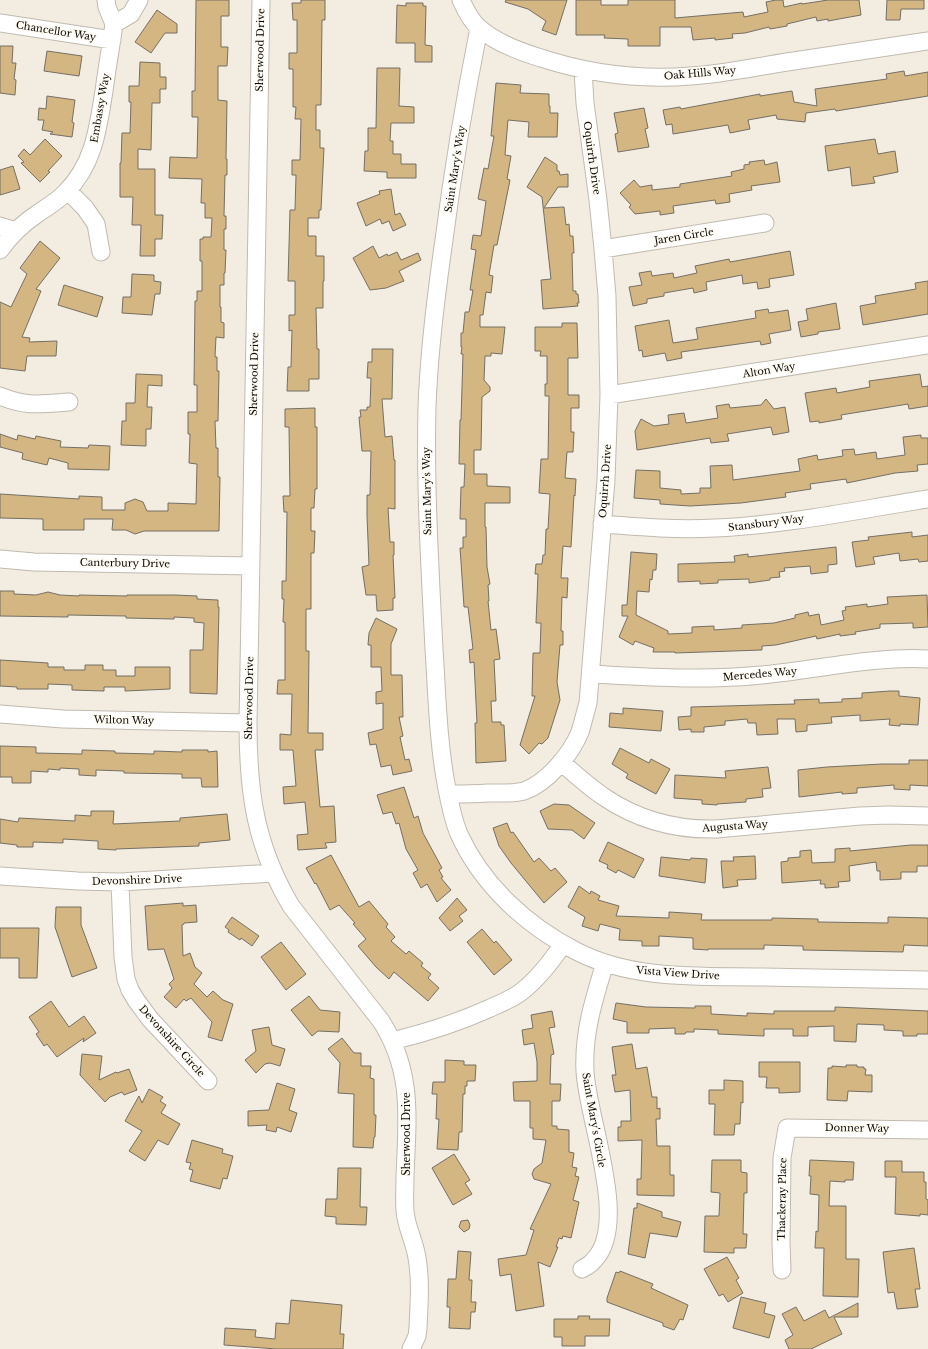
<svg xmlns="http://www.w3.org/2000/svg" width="928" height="1349" font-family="'Libre Baskerville',serif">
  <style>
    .building { fill: #d3b681; stroke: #756f65 }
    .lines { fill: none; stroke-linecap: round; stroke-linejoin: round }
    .minor-casing { stroke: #c1baaf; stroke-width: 19 }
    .minor { stroke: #fff; stroke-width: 17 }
    .labels { text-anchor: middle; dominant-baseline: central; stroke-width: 3.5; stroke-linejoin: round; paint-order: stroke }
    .street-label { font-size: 10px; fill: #0d0b08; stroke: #fefbf3 }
  </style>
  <rect width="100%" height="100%" fill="#f3ede1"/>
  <path class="building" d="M196 0H229V16H221V47H228L227 66H218V100L227 101 226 159H227V175H225L224 216H226V229H224V250H226L225 273H224V285H220V307H221V322L224 323V338L216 337 215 357H217V371H219L218 421H215L216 448H218V477H220L219 531H144L135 534 126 530H112L113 519H84V530H43V519L0 518V494L79 499V496L102 497V510H125V503L135 499 143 502 147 511H168V503L196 504 197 464 189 463 190 434H188V412H197V385H194L195 301H197V291H202V261H200V239H203V237H211L212 218H205V203H201L202 179 169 178 170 157 197 158 198 117H192V91H195Z
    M301 0H325V20H322L321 105H316V130H320V148H324L321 210H319V218H308V236H316V256H324V281H323V308H316L317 349H319V379H309V391H287L288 367H291L292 330 289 331V315H295V281H288L290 210H295L296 175H292V160H300L301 119H295L296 107H293V69H289V53H297V20H293L292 3H301Z
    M506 0H567L556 35 542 30 546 21 528 9 505 2Z
    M576 0H601V5H628V0H675V18L743 12 744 17 768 12 766 2 776 0H783L784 7 802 3V4L828 0H859L861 15 828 21V19L817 21 816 17 787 24V26L770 29 769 27 745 33 732 34 733 38 715 40V38L693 40 691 27H660V46H628V39L604 38 605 35H576Z
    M887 0H924V9H901L900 20H886Z
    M406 3H423V6H426L425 45 432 46V62H415V43H396L397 5 406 6Z
    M157 10 177 24V33H165L151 53 135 42Z
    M0 46H13L12 63H16L14 79 16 80 15 95 0 93Z
    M47 51 82 56 79 76 44 71Z
    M140 62 160 63V77H166V89H160V103H152L151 150 138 149V169H155V215H163L162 239H155V256H140L141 225H132L133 197H120V163H121L122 133H130L131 102H129V86H139Z
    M377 68H400L399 106 414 107V123H391L390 141H393V154H401V164H416V178H387V172L364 171 365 151H368V128H376Z
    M904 71 905 76 928 72V96L836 111 835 109 806 113 805 122 777 119 776 115 748 120 750 129 730 133 728 125 673 134 672 124 666 125 663 110 680 107 681 109 760 94V96L792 91 794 102 817 106 815 89 887 79 886 74Z
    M496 83 521 85 520 93 549 94V106H550V113H558L557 137H528L529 122 508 120 505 155 511 156 507 179 510 180 497 245H494L489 275 493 276 491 293 486 292 483 315H480V327H505L502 354 491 353V356H485L484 380 490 387V391L482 397 481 450H474V474H487V486L510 487V503H485V527H486L487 567 490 584 488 585 489 601H488L491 630 496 629 500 659 494 660 496 701H491L492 722H501V725H504L506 761 476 763 475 723H477L474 662 470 663 469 650 473 649 468 607H464L461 562 460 548H463V537H466V519H460L461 487H464L465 464H459L460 420H461L463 354H461L462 347H461V333H463L465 312H469L473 290H470L476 250 471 249 473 235 481 236 486 201 478 199 484 168 488 169 494 136H491Z
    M47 96 75 100 72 122 74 123 72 137 50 134 53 132 42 130 44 120H38L39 108 46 109Z
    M644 108 648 128 645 129 649 147 618 152 615 134 618 133 614 113Z
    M45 139 62 156 48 171 50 172 40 182 21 163 24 162 18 156 24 149 30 155Z
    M875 139 878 154 895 151 898 172 873 177 875 183 852 186 850 167 828 171 825 146Z
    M545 157 557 165V171H559L560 175 568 174V187H558L544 208 564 207 566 225 569 224 570 236H573L574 253H572L573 291H576V294H578L579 303H577L578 306 543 309 541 280 551 279 542 197 527 187Z
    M764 160 765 165 777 162 780 182 751 186 752 190 729 194 730 202 716 204 715 200 673 206 674 213 660 215V211L635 214 629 207 631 205 620 193 634 180 640 187 652 185V190L680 187V184L732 176 731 172 744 169V165L750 164 749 162Z
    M13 166 20 189 0 195V170Z
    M391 189 395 215 400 213 406 225 393 231 389 221 382 224 380 219 366 226 357 203 380 194 379 191Z
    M40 241 60 258 36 289 41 291 22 337 30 338 29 342 57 341 56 356H27L25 371 0 368V302L11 307 27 274 20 268Z
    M373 246 379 258 387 254 388 256 397 252 401 260 418 253 421 260 399 271 404 281 386 288 370 290 353 258Z
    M790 251 794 275 769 279 770 287 758 289 757 282 743 284 742 275 706 282 707 290 694 293 693 288 664 293V296L647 299V303L633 306 629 287 642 285 639 273 651 271 652 276 673 273 674 278 697 273 695 266 729 259 730 262Z
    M132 274 154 275V281L161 282 160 294H155L152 315 122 313 123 297H131Z
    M928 281V314L863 325 860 306 876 303 875 296 916 289 915 283Z
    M64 285 103 297 97 317 58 305Z
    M836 303 840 329 818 332V334L801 337 798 322 808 320 806 309Z
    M768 309 769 313 788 310 791 330 769 334 771 343 761 345 760 341 681 352 682 358 667 361 665 353 643 357 642 350 639 351 635 326 669 320 673 343 698 339 696 328 756 318 755 311Z
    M562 323H577L578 358H568V395H579V408H571V432H574L573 452H567L565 478 576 479 575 496 574 495 571 547 563 546 561 578H568L567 598 562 597 561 631H563V645H560L557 682 560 700 548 738 542 744 539 743 529 754 520 745 535 696H532L533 653H540L541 623H536L538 574H535L536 564H542L543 555H545L546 529H548L550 494 539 493 541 459H548L549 396H545V384H547V356H540L541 351H535V327H562Z
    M372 349H393L392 399H382L385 437 392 436 394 460H395V509L388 508 390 542H394V555H393L395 598H393V610L377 611 376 595H366L362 567 369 565 367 516V495H370L371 451H362L359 417H361L360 410H367V407H370L371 378H367L368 362H372Z
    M136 374 162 375V386L148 385 147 407H152L151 429H146V446L121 445 122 421H126V403H135Z
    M920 374 922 387 928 386V406L909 409 908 404 841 415 842 419 819 423V421L810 422 805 393 836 388 837 393 870 387 869 381Z
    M766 399 774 409 785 407 789 432 773 435 771 427 727 434 729 441 711 443 710 438 637 450 635 431 641 419 654 426 669 424 668 415 684 413 686 423 718 418 716 406 729 404 730 408 761 405Z
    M315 408V427H317V489H315L314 508H311V531H315L314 553H311V609H306V651H309L308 733H323V750H315L320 807 334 806 336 842 325 843 327 848 298 850 297 835 308 834 305 802 284 804 283 787 296 786 293 750H280V734L291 735 292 694H277L278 680H285V622H283L284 599H282V581H286L287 512H284L283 496H290L289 427H285V409Z
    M0 434 17 440 18 435 35 439 36 436 61 441 60 447 88 448 89 445 110 446 109 470 68 469V463L49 458 47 465 22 459 23 453 0 447Z
    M921 435V438H928V464L917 465 918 471 895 473 847 483 846 479 810 484 811 489 785 493 786 497 741 503 690 506 660 504V500L634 498 636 470 660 471V488L681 490V494L700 493V488H711L710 466 732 465 733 480 800 471 798 459 817 455 818 460 843 456 842 450 854 449 855 455 876 452 877 459 905 455 903 437Z
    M912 532V537L928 535V561L919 562 918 559 900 561 899 553 873 557 875 564 856 567 852 542 869 540 868 537Z
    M836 547 837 564 828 565V572L811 574 810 566 784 568 785 571 779 572 780 577 770 578V580L749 583V579L718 580V583L700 584V581L678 582V564L735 562 734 556 748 554V557Z
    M631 552 657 554 656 570H653L652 580 650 579 649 592 637 591 636 615 668 631V634L692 633V627L714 626V630L742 628V625L774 623 795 618V615L808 612 809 616 819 614 821 625 844 620 842 611 846 610 845 607 867 604V607L888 604 887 597 927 595 928 627 913 628V623L880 624V628L855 632 856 634 840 636V634L817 639 816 636 776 645 762 646V650L675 653V652H653L654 648 635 641 633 645 619 637 628 616H622V605H627Z
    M0 591H14V594L36 595 48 592 60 595 79 596V595L127 596V595H175L197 596V599L218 600V607H219L217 694 190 693V650H203L204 623 194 622V618L174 617V619L126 618V616L68 615V617L0 616Z
    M376 618 397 629 391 644V675H402L403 717H399L403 736 400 737 405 760 409 759 412 771 393 775 391 765 381 767 376 744 370 745 368 733 383 729V703L376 704V692L382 691 381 667H371V645H368L369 633Z
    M0 660 48 663V667H64V670H85V665H103V670H116V676H135V667H170V689L125 691V687H104V691L72 690V685L48 684V689H17V687L0 686Z
    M890 691H899V696L920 698 918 725 900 724V726L889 725 890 719 860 721V715L831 717 832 723 807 725V731L796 732 795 719H777L778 734 757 735 756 723H748L747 719 725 721V725L704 727V732H691V729L679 730 678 717 691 716V707L795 704 794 700 819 699V703L842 702V699L862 698V693Z
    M623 708 663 711 661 731 609 727 610 713 623 714Z
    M0 746 36 747V753L82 754V750L115 751V753L154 754V751L182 752V750H208V752L217 751 218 787H202L201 778H182V774L124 773V771L96 770V776L79 775V769L60 768V770L48 769V772L31 771V783H12V777H0Z
    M620 748 649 763 651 759 670 769 656 794 626 778 628 774 612 764Z
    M909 760H928V786L910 785V790L894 789V785L857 788V793L842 794V792L799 797 798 770 827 767 882 764H909Z
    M768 767 771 788 762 789 763 797 746 799V802L717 804V805L702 804V800L674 798 675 775 726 778 725 771Z
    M404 787 414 818 418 816 423 833 442 868 439 870 443 877 441 878 451 890 437 902 427 884 421 888 413 873 418 870 406 849 399 823 396 824 392 812 383 814 377 795Z
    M554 804 569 805 595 823 584 839 572 830 548 829 540 811Z
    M91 811H114L113 824 180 821V818L227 814 230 840 199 843V846L116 849V850L98 849V841L63 839V843L33 842V847H17V845L0 843V819L18 822 19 818 75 821V815L91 816Z
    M507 823 511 833 513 832 534 862 539 858 551 871 555 868 567 882 544 903 511 863 499 846 493 828Z
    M608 842 644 859 634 878 618 870 616 873 607 868 608 865 599 861Z
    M911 845H928V866H917V872H901V879L880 880V871H877L876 862 849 866 850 881 838 882 839 887 825 888V884H820L821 880 782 883 781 862 788 861V858L800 857V851L811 850 812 863 835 862V849L850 848V851Z
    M331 855 359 907 369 901 388 924 386 927 395 937 391 941 406 954 409 951 423 963 421 966 431 974 428 978 439 988 428 1001 394 972 389 979 376 967 358 946 366 939 353 924 355 923 339 905 330 910 316 883 315 884 306 868Z
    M755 856 756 879 737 880 738 886 723 888 721 861H734L733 857Z
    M661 857 690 860 691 858 707 859 705 883 659 876Z
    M579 886 590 894 591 891 600 896 598 900 619 906 616 916 669 918V912L702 914 701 920H772V918L818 919V922L888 923V917L928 918V946L904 945 903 952 803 950V946L764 945V949H708V950L693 949V938L659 936V946H642V941L619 940 620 929 600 924 598 931 582 926 585 917 568 907Z
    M457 898 467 910 459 916 463 921 450 931 439 918Z
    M183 903V906L196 905 197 922 184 923V924L182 925 183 956 190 953 195 967 202 973 194 984 207 997 213 991 223 1000 233 1004 222 1041 208 1037 212 1022 191 998 186 1001 184 999 176 1008 164 997 172 988 169 984 174 979 164 949 148 950 145 906Z
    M56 907H81V925L97 968 72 977 55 927Z
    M232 917 259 936 252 946 241 938 240 940 228 932 229 930 225 927Z
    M0 928H39L37 978H19V958H0Z
    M482 929 494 943 496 941 512 960 494 975 467 942Z
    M281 942 306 974 286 990 261 957Z
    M309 996 320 1010 340 1012 339 1032 318 1031 312 1036 291 1010Z
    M51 1001 69 1027 84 1016 96 1033 83 1042 84 1038 57 1057 47 1044 44 1046 36 1034 39 1032 29 1017Z
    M616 1003 646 1007 695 1008V1006H711V1014L747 1016V1013L774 1014V1011H835V1007L928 1011V1034H917V1036H903V1031L884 1030V1025L857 1024 856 1042 834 1041V1026L808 1027V1036H793V1029H764V1036L718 1034V1030L694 1029V1032H686L685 1034H675V1028L649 1029V1033H627V1022L613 1019Z
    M552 1011 555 1027 549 1028 554 1054 551 1055 550 1084H561L560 1101H552V1126H557V1129L569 1130V1152L574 1153 572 1167 577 1168 575 1176 579 1177 573 1200 579 1202 571 1238 563 1236 562 1239 559 1238 556 1247H558L550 1267 538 1262 544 1306 516 1311 511 1274 500 1276 498 1259 526 1255 534 1230 530 1229 551 1184 534 1179 532 1174 534 1169 542 1163 546 1140 533 1139V1128H530V1101H514L513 1082 537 1081V1062L534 1043 524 1045 522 1030 533 1028 531 1015Z
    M269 1027 272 1045 285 1049 280 1066 270 1063 265 1064 256 1073 245 1060 256 1051 252 1030Z
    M342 1038 354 1053H361V1066H371L370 1078 374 1079V1115H376L375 1137H374L373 1148 353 1147 354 1094 338 1093 340 1063 328 1049Z
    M632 1044 636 1069 647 1067 652 1097H657V1109L660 1108V1119H656L657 1146H670V1175H674V1196L637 1195V1179H641L642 1140 618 1141V1127H621V1121H631L630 1090 615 1092 612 1075H616L612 1047Z
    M82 1054 102 1056 99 1080 116 1072 117 1073 129 1069 137 1090 124 1095 122 1092 110 1097 105 1102 80 1075Z
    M445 1060 464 1061V1065H476L475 1081H467V1086H465V1094H463L462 1132H459L458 1150 437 1149 439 1119H436L437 1094H432L433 1082H445Z
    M759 1062H800V1092L779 1093V1088H766L767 1077H759Z
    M846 1065H857V1067H864V1069H866L865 1075H872V1092L848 1091 847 1101 827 1100 828 1068H832V1066L846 1067Z
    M724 1080 743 1081V1103L741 1102 740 1124H735L734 1135H714L715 1104H709V1090H724Z
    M277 1083 295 1089 289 1110 297 1113 291 1132 277 1127 276 1132 266 1130 267 1125 248 1126V1111L269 1110Z
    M149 1089 163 1097 160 1101 166 1105 161 1113 180 1124 168 1145 158 1140 145 1161 129 1151 142 1131 125 1121 139 1096 142 1103Z
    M192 1140 223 1149 222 1153 233 1156 227 1179 223 1178 220 1189 190 1181 193 1170 189 1169 191 1163 186 1162Z
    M454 1154 470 1180 465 1183 472 1194 453 1205 432 1168Z
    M712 1160H741V1172L747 1173V1193H744L743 1234H747L746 1248H734V1253L704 1252 705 1216H719L720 1193 711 1192Z
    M810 1160 854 1162 853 1180H845V1182L830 1181 829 1206H846V1259H859L858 1297 823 1296 824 1248H815L816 1231 818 1232 819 1195 810 1194 811 1176H809Z
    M885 1161H902V1172H924V1182H926V1199L928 1200V1215L920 1214V1216L895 1214 896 1177H885Z
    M338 1168H361L360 1207H367L366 1225 336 1224V1217L325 1216 326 1199H337Z
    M637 1203 662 1212V1217L681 1222 677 1237 650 1233 645 1258 628 1254 634 1208H637Z
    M468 1220 470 1225 469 1229 464 1232 459 1227 461 1221Z
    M914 1248 920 1289H915L918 1307 897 1309 894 1292 888 1293 883 1252Z
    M458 1251 471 1252 469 1280H472L471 1302H476L475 1312H471L470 1329 449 1328 450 1307H447L448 1279H456Z
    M727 1257 739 1278 736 1280 743 1293 728 1302 723 1294 719 1296 704 1269Z
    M620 1271 653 1284 651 1288 688 1305 683 1320 680 1319 674 1330 663 1326V1323L607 1302V1298L616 1272 619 1273Z
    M741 1297 766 1303 764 1313 775 1316 769 1338 733 1328Z
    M291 1300 342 1305 340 1334H344L343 1349H276L224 1345 225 1328 256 1330 255 1337 275 1339 276 1323 289 1324Z
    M858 1303V1317H834L842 1334 811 1349H789L785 1340 793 1335 782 1314 796 1307 804 1321 825 1310 829 1318Z
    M578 1316H590L589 1319H610L609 1336H585V1346H562V1337H554V1319H578Z"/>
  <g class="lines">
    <defs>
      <path id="minor" d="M261 0 248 723C248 792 255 845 291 906L381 1021C414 1073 407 1119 405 1177 405 1188 404 1200 405 1211 406 1227 415 1242 417 1258 421 1281 419 1305 418 1328L417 1336 411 1349
        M461 0C465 9 471 21 479 28 495 42 521 52 541 58 590 74 640 80 691 76 723 74 755 67 787 62 834 55 881 48 928 41
        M0 23 112 40
        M114 24 131 14 139 0
        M479 28C465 98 453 169 444 240 436 295 429 351 427 407 425 488 430 568 434 649 437 695 438 743 447 789 450 804 453 820 459 834 482 885 527 926 576 951 632 980 698 976 760 977 816 978 872 979 928 980
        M68 191 85 208 96 224 101 252
        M0 226 16 231
        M603 249 765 223
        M0 250C10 236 22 224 37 214 47 207 58 201 66 192 94 164 98 128 104 91 107 68 111 46 114 24L107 7 106 0
        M609 395 928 345
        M0 396C27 407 41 404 69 402
        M602 524C640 527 677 530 715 528 786 525 857 510 928 499
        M0 559 34 562 251 566
        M591 674C648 677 704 681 761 675 817 670 872 656 928 659
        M0 714 63 719 248 723
        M561 762C575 774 589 787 604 797 638 820 676 830 716 829L860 816 889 815 928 816
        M448 794C461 794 474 794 488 793 499 793 513 794 524 791 547 783 571 754 580 732 583 723 585 713 588 703L606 480 609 395 607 296 603 249 598 200 585 103 583 70
        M0 876 78 881 120 882 273 873
        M120 882 123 957 126 979 130 990 136 1000 150 1019 208 1081
        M392 1041C425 1033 457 1023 488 1009 499 1004 512 999 521 992 538 979 551 962 563 944
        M582 1269C586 1267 591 1264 594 1260 630 1223 587 1118 585 1071 583 1033 594 999 605 963
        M782 1270 781 1243 782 1158 787 1128 928 1130"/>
    </defs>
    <use href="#minor" class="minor-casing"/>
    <use href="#minor" class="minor"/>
  </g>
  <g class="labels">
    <g class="street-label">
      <text transform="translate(56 31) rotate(9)">Chancellor Way</text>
      <text transform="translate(260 50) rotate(-89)">Sherwood Drive</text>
      <text transform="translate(700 73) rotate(-5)">Oak Hills Way</text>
      <text transform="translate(100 108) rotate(-80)">Embassy Way</text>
      <text transform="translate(592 158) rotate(82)">Oquirrh Drive</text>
      <text transform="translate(455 169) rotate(-81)">Saint Mary's Way</text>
      <text transform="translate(684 236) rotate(-9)">Jaren Circle</text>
      <text transform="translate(769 370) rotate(-9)">Alton Way</text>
      <text transform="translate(254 374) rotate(-89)">Sherwood Drive</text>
      <text transform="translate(605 481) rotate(-86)">Oquirrh Drive</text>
      <text transform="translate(427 491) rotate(-91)">Saint Mary's Way</text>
      <text transform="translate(766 523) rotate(-7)">Stansbury Way</text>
      <text transform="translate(125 563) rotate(1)">Canterbury Drive</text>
      <text transform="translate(760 674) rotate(-5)">Mercedes Way</text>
      <text transform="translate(249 698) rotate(-89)">Sherwood Drive</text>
      <text transform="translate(124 720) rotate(1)">Wilton Way</text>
      <text transform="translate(735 826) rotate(-4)">Augusta Way</text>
      <text transform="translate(137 880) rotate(-2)">Devonshire Drive</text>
      <text transform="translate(678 973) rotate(4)">Vista View Drive</text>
      <text transform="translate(172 1041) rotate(48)">Devonshire Circle</text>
      <text transform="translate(594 1120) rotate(80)">Saint Mary's Circle</text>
      <text transform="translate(857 1128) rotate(1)">Donner Way</text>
      <text transform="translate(406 1134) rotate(-90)">Sherwood Drive</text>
      <text transform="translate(782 1199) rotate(-89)">Thackeray Place</text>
    </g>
  </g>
</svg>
